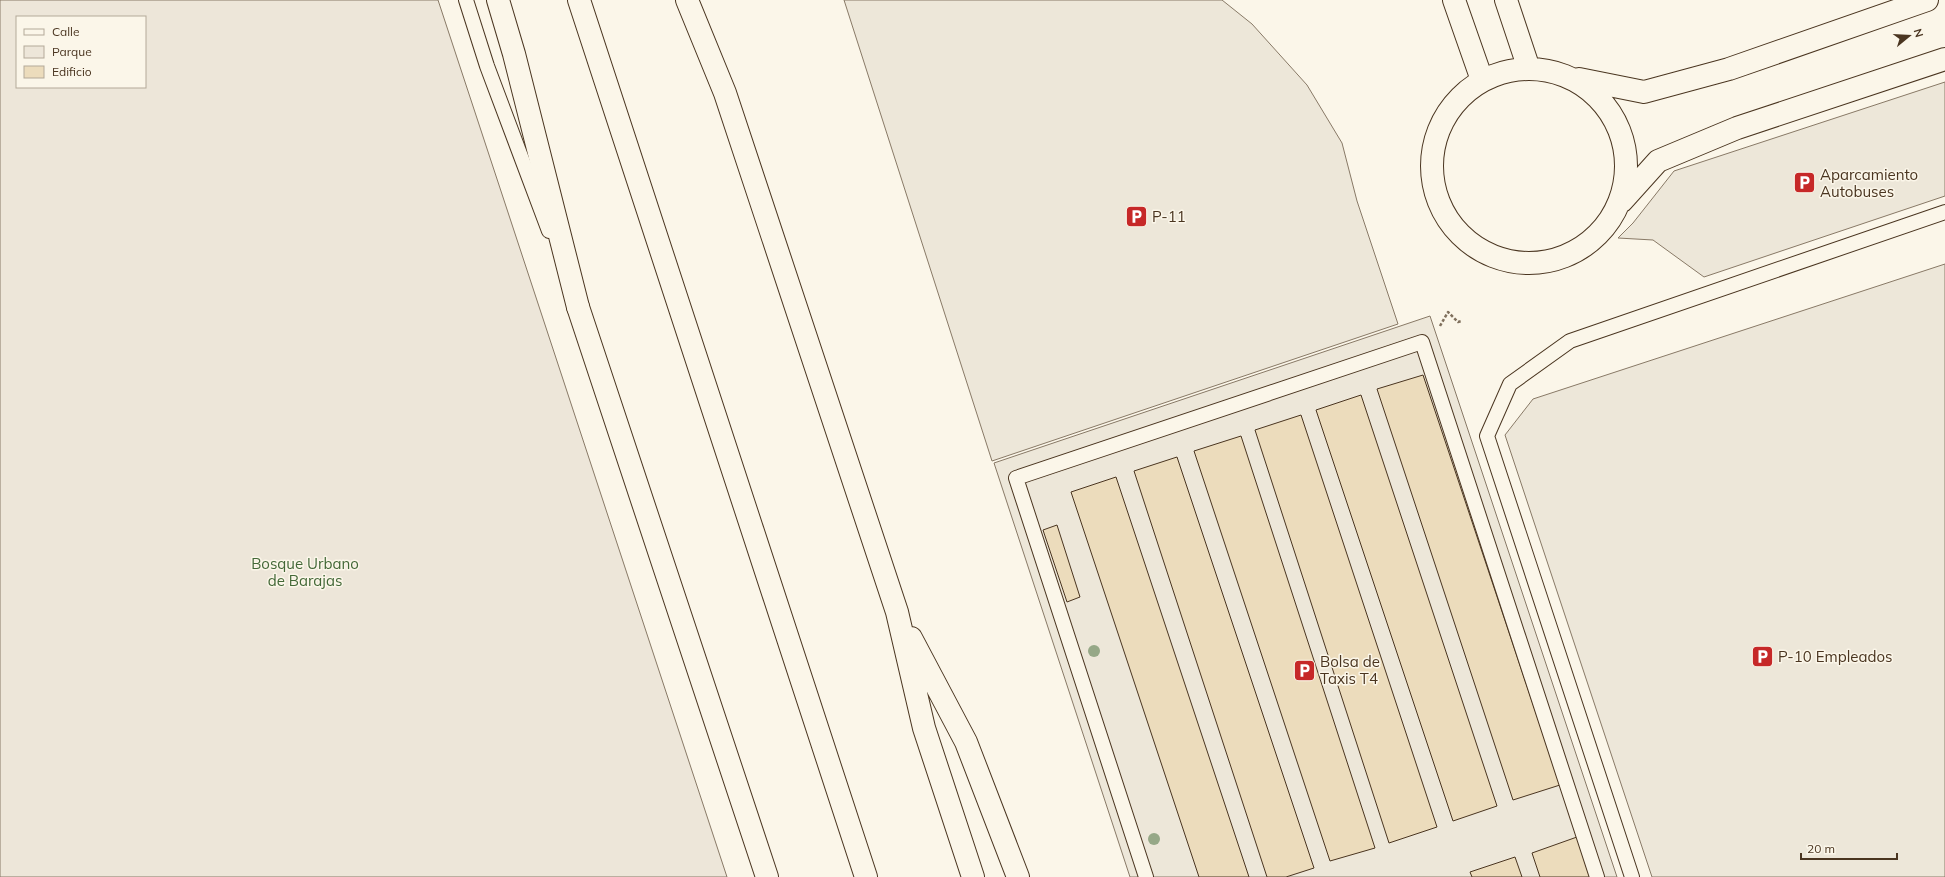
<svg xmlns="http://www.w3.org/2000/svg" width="1945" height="877" font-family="Mulish,sans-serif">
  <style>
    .green { fill: #ede6d9; stroke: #887966; fill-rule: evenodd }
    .parking { fill: #ede7d9; stroke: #887966 }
    .building { fill: #ecdcbc; stroke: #4a3520 }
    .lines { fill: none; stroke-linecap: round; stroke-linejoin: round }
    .service-casing { stroke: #4a3520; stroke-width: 16 }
    .minor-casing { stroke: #4a3520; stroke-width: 24 }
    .tertiary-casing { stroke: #4a3520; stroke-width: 24 }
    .motorway-casing { stroke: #4a3520; stroke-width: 24 }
    .path { stroke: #7f6f5c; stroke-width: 2.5; stroke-dasharray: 3 2; stroke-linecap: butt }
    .service { stroke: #fbf6e9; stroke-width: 14 }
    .minor { stroke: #fbf6e9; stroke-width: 22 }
    .tertiary { stroke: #fbf6e9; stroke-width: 22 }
    .motorway { stroke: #fbf6e9; stroke-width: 22 }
    .tree { fill: #96a887 }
    .labels { text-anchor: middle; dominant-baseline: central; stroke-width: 3; stroke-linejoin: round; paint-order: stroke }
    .poi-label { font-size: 15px; fill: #4a3520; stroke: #fbf6e9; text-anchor: start }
    .park-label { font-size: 15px; fill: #436837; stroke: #fbf6e9 }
  </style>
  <rect width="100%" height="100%" fill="#fbf6e9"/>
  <path class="green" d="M0 0H438L727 877H0ZM17 17H145V87H17Z"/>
  <path class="parking" d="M844 0H1222L1252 24 1307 85 1342 143 1357 201 1398 324 992 461Z
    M1945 82V196L1704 277 1653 240 1618 238 1633 223 1674 171Z
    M1945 264V877H1652L1505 435 1533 399Z
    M1430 316 1617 877H1130L994 463Z"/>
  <path class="building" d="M1423 375 1560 785 1513 800 1377 389Z
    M1361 395 1497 806 1453 821 1316 410Z
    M1301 415 1437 827 1389 843 1255 430Z
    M1241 436 1375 848 1330 861 1194 451Z
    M1177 457 1314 868 1286 877H1267L1134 471Z
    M1116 477 1249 877H1199L1071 492Z
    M1057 525 1080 597 1067 602 1043 530Z
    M1577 837 1590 877H1540L1532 853Z
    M1515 857 1522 877H1472L1470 872Z"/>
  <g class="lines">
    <defs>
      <path id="service" d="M466 0 487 66 549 231
        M1146 877 1016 478 1422 342 1597 877
        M1632 877 1487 436 1510 384 1570 341 1945 212"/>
      <path id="minor" d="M1454 0 1482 80
        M1506 0 1529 69
        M1432 166a97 97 0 1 1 194 0a97 97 0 1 1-194 0Z
        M1579 79 1644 92 1729 69 1927 0
        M1622 201 1658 161 1737 128 1945 59"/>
      <path id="tertiary" d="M578 307 767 877"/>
      <path id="motorway" d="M498 0 514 54 578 307
        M579 0 866 877
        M687 0 725 93 897 612 924 728 973 877
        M911 638 966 742 1018 877"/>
    </defs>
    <use href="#service" class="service-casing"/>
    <use href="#minor" class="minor-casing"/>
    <use href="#tertiary" class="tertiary-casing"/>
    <use href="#motorway" class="motorway-casing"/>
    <path class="path" d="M1440 326 1448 312 1458 322 1462 321"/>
    <use href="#service" class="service"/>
    <use href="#minor" class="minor"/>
    <use href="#tertiary" class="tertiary"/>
    <use href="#motorway" class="motorway"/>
  </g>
  <g class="tree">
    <circle cx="1094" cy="651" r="6"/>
    <circle cx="1154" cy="839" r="6"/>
  </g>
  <defs>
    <symbol id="parking-square" viewBox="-11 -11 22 22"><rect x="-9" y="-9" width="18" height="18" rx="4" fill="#c62828" stroke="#fbf6e9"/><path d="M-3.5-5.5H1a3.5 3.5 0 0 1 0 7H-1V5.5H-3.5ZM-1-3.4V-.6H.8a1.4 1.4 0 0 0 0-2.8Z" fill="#fff"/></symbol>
  </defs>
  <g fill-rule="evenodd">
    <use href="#parking-square" x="1792" y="170" width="25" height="25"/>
    <use href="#parking-square" x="1124" y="204" width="25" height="25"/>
    <use href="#parking-square" x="1750" y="644" width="25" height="25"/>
    <use href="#parking-square" x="1292" y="658" width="25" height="25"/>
  </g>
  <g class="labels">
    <g class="poi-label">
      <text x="1820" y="174">Aparcamiento<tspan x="1820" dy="17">Autobuses</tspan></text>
      <text x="1152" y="216">P-11</text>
      <text x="1778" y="656">P-10 Empleados</text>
      <text x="1320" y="661">Bolsa de<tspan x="1320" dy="17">Taxis T4</tspan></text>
    </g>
    <g class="park-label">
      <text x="305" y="563">Bosque Urbano<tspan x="305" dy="17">de Barajas</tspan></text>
    </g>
  </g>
  <rect x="16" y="16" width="130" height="72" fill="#fbf6e9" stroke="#b4a999"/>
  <rect x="24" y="29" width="20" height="6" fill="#fbf6e9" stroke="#b4a999"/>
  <text x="52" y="36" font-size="12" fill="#4a3520">Calle</text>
  <rect x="24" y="46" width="20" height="12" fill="#ede6d9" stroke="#b4a999"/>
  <text x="52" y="56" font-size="12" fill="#4a3520">Parque</text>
  <rect x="24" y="66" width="20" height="12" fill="#ecdcbc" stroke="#b4a999"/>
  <text x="52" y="76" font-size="12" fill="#4a3520">Edificio</text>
  <g transform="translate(1909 36) rotate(72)" stroke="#fbf6e9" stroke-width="3" paint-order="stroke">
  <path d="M0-3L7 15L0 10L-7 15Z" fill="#4a3520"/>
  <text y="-6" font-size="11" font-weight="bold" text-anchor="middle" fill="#4a3520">N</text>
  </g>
  <path d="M1801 853v6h96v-6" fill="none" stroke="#4a3520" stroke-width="2"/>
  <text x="1807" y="853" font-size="12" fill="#4a3520" stroke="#fbf6e9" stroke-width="3" paint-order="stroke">20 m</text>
</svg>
